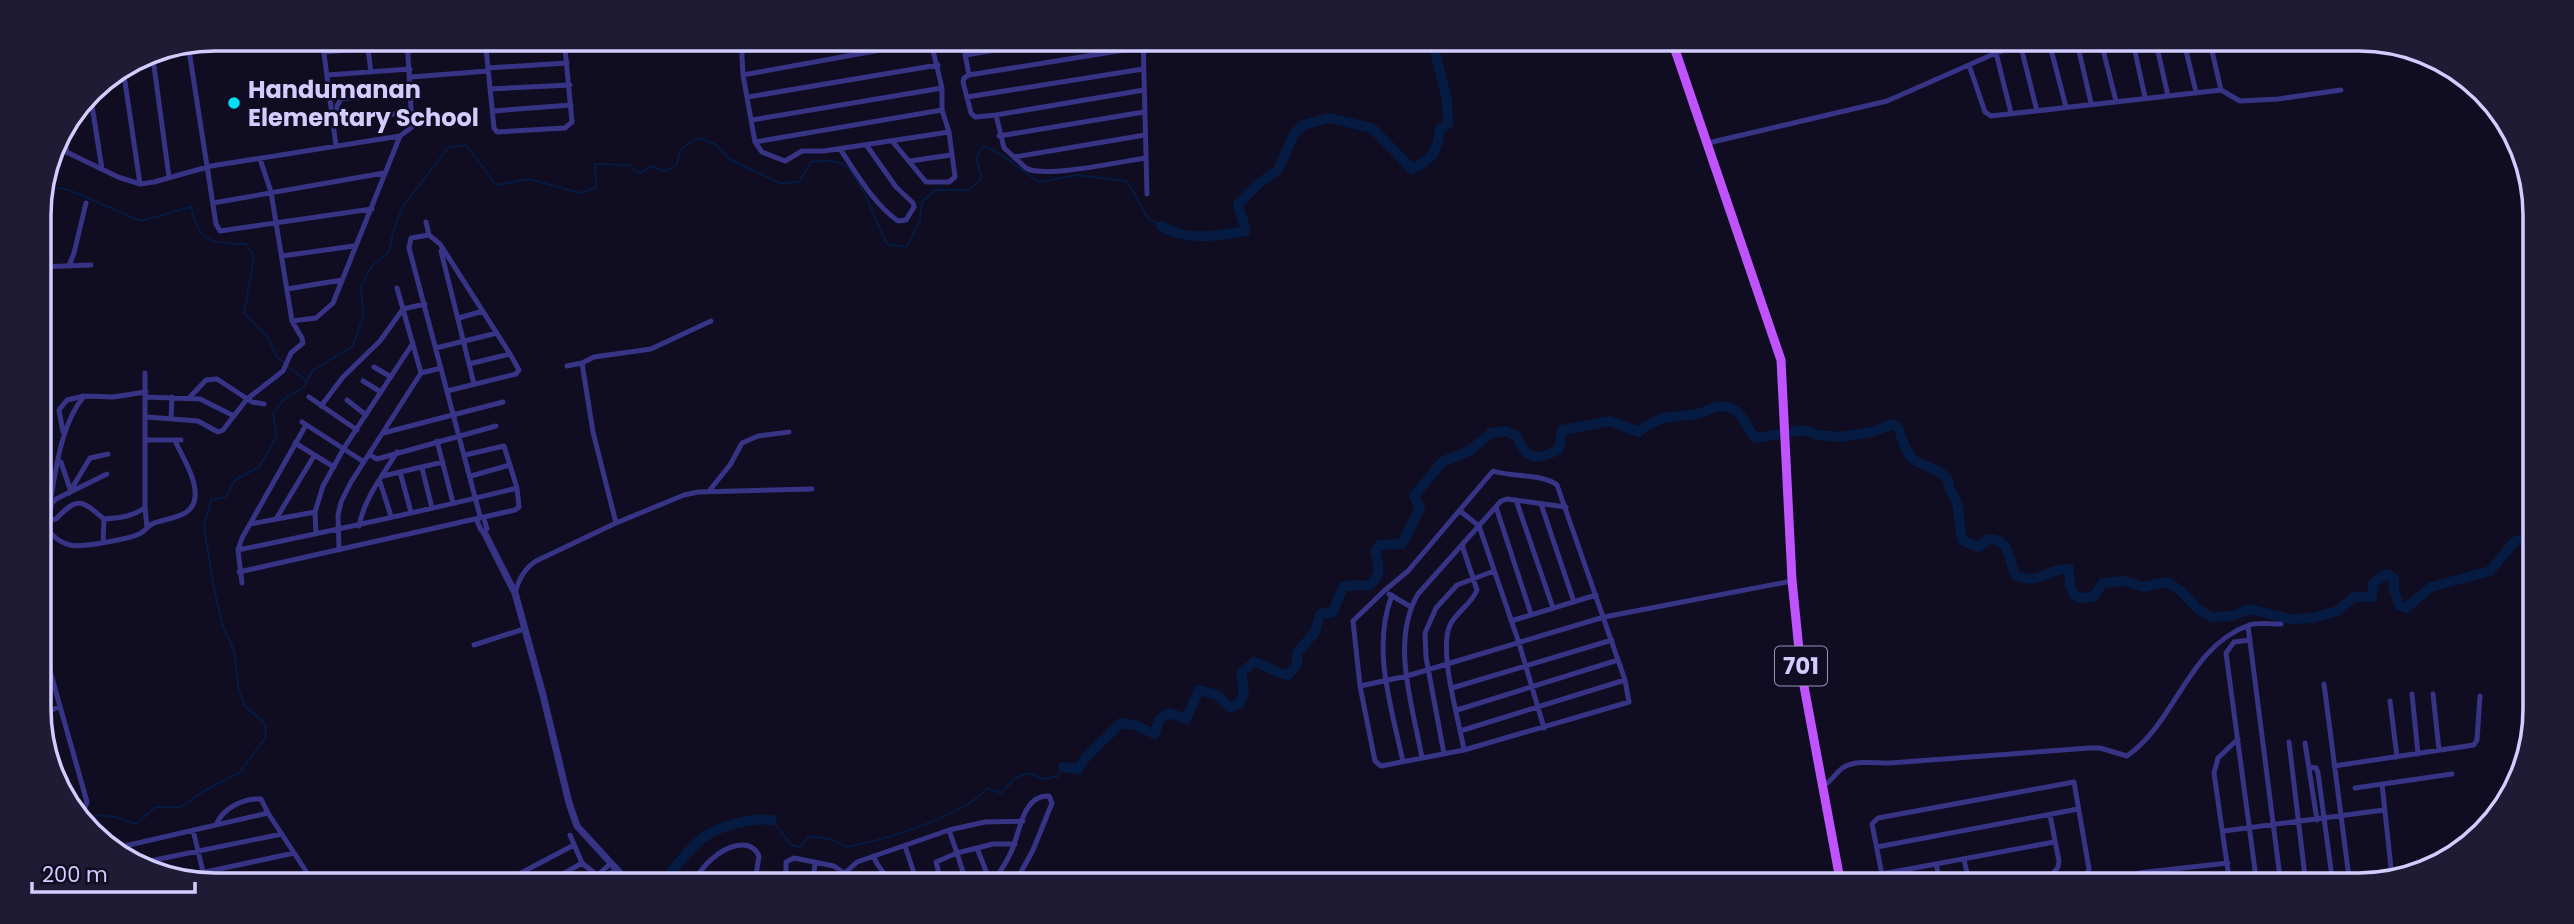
<svg xmlns="http://www.w3.org/2000/svg" width="2574" height="924" font-family="Poppins,sans-serif">
  <style>
    .lines { fill: none; stroke-linecap: round; stroke-linejoin: round }
    .stream { stroke: #061b41; stroke-width: 2 }
    .river { stroke: #061b41; stroke-width: 10 }
    .minor { stroke: #373385; stroke-width: 5 }
    .tertiary { stroke: #373385; stroke-width: 7 }
    .primary { stroke: #bf54ff; stroke-width: 9 }
    .poi-dot { fill: #00dff8; stroke: #100c22; stroke-width: 2.5 }
    .labels { text-anchor: middle; dominant-baseline: central; stroke-width: 5; stroke-linejoin: round; paint-order: stroke }
    .shield { fill: #100c22; stroke: #9893bd; stroke-width: 2 }
    .shield-label { font-size: 23px; font-weight: bold; fill: #d3cdff }
    .poi-label { font-size: 24px; font-weight: bold; fill: #d3cdff; stroke: #100c22; text-anchor: start }
    .rim { fill: none; stroke: #d3cdff; stroke-width: 3.5 }
  </style>
  <rect width="100%" height="100%" fill="#100c22"/>
  <g class="lines">
    <path class="stream" d="M44 186 69 190 141 221 191 207C199 244 212 243 246 244L254 256 244 313 268 338 277 357 284 363
      M288 367 306 380
      M772 820 791 845 800 847 810 836 830 839 847 847C883 840 965 816 987 788L1001 793 1015 778 1029 773 1044 779 1059 776 1063 767
      M88 829 97 815 115 817 136 824 156 807H181L204 791 240 772 266 737 265 724 245 706 239 691 234 650 223 627 213 584 204 525 211 500 226 497 235 480 259 467 277 436 273 414 284 399 303 388 312 371 353 346 363 317 361 286 372 266 389 252 393 232 403 206 449 147 466 145 496 185 530 179 579 193 596 188 595 164 630 165 637 172 642 173 649 166 664 171 676 166 681 149 698 138 715 144 729 159 780 183 799 182 811 162C823 161 834 159 844 165 859 172 878 227 887 244L907 247 920 221 922 202 935 190H969L982 177 976 158 983 146C1003 152 1020 171 1040 182L1076 175 1127 181 1148 218 1161 226"/>
    <path class="river" d="M1471 38 1494 47 1501 38
      M1161 226C1189 242 1215 236 1246 231L1238 204 1258 184 1278 170 1294 134 1303 125 1329 118 1372 128 1412 169C1433 159 1437 152 1440 129L1448 124 1447 101 1432 38
      M1063 767 1078 769 1087 756 1121 723 1135 725 1155 734 1159 720 1169 713 1186 719 1199 690 1217 695 1230 708 1240 703 1244 692 1241 673 1254 662C1267 665 1274 673 1288 675L1297 664V653L1315 632 1320 614 1333 612 1343 587 1355 585 1368 586C1382 576 1380 567 1375 551L1380 545 1402 544 1420 508 1414 496 1442 462 1469 451 1491 433 1505 431 1517 436C1526 461 1538 461 1559 449L1562 430 1610 421 1639 432C1659 414 1672 418 1696 414 1709 412 1719 401 1733 409 1745 415 1746 429 1756 438L1804 430 1818 435 1840 437 1872 432 1893 424 1898 427C1902 437 1904 451 1913 459 1925 469 1936 465 1948 480 1948 489 1953 493 1956 501 1961 515 1958 528 1963 541L1979 547 1988 539C2011 539 2007 557 2016 576 2043 585 2046 568 2069 569L2070 585 2074 595 2082 598 2093 597 2103 583 2124 581 2144 587 2167 582 2181 591 2198 609 2211 617 2233 616 2249 609 2291 619 2313 618 2337 611 2354 597H2372L2373 583 2387 574 2394 578V590L2399 605 2406 608 2431 587 2490 571 2514 542 2529 537
      M660 885C672 872 683 856 696 844 712 827 750 817 772 820"/>
    <path class="minor" d="M322 38 336 146
      M485 38 494 128 497 132 565 128 572 122 564 38
      M741 38 743 75 755 142 942 110
      M962 38 969 75 964 78 963 82 971 113 975 117 996 115
      M1143 38 1147 194
      M2048 38 2066 107
      M2076 38 2091 103
      M2100 38 2116 101
      M2132 38 2145 97
      M2155 38 2168 96
      M2183 38 2196 92
      M486 41 531 38
      M2020 43 2037 111
      M188 44 216 224 220 231 372 209
      M565 48H584L628 38
      M368 49 371 72
      M152 51 169 177
      M741 51 813 38
      M324 52 408 45
      M1996 53 2011 113
      M966 55 1063 38
      M1969 65 1985 112 1991 116 2221 90 2209 38
      M123 68 140 184
      M488 68 567 63
      M328 75 410 69
      M743 75 930 41
      M969 75 1143 47
      M411 77 488 71
      M490 89 570 85
      M1144 90 996 115 1004 148 1014 157 1145 135
      M2221 90 2240 101 2278 99 2341 90
      M90 93 102 169
      M748 97 938 65
      M967 97 1143 69
      M493 111 571 105
      M337 120V106L341 99 412 89
      M752 120 942 88
      M335 121 412 112
      M63 129 67 153
      M999 136 1144 112
      M755 142 762 152 785 161 802 151H824L949 132
      M893 142 926 182H949L955 177 949 132 942 110V88L930 38
      M1708 143 1887 101 1996 53 2039 38
      M54 146 118 177 140 184 154 182 211 166 400 136 412 127 407 38
      M840 149C857 174 873 203 898 221L906 220 914 207 913 203 896 187 867 146
      M1014 157C1018 160 1022 165 1026 168 1044 179 1123 161 1146 158
      M260 159 271 192 292 321 316 318 333 303 400 136
      M910 161 951 155
      M213 203 384 173
      M426 222 429 235 440 244 510 354 519 370 516 374 447 391
      M429 235 411 238 409 248 480 516 477 521 481 530 484 532 487 529 484 519 480 516
      M441 251 474 384
      M282 256 354 246
      M69 266 74 253 86 203
      M39 267 91 265
      M287 289 342 280
      M459 318 483 311
      M436 348 497 333
      M582 363 594 357 651 349 711 321
      M469 364 510 354
      M374 367 391 377
      M421 373 441 368
      M363 381 381 392
      M146 397 200 399 234 416
      M190 397 206 380 217 379 252 402 264 404
      M309 397 357 430
      M347 400 366 415
      M321 406 343 377 380 341 403 309 425 304
      M147 417 198 421 218 432 223 430 247 399 283 371 291 353 303 343 302 338 292 321
      M171 418 172 397
      M302 422 364 462
      M63 432 59 410 67 400 84 396
      M383 433 503 402
      M146 440H181
      M437 441 453 503
      M295 443 334 467
      M370 455 377 459 496 426
      M61 462 70 489
      M422 468 432 508
      M1493 471C1511 477 1544 474 1557 485L1625 680 1629 702 1464 750 1381 766 1375 761 1360 686 1353 621 1384 591 1408 571Z
      M400 472 411 512
      M383 476 443 462
      M471 476 510 465
      M380 482 391 516
      M709 491 730 465 742 443 758 436 789 432
      M69 493 90 458 108 454
      M1516 500 1553 608
      M52 503 51 497C57 463 62 423 84 396L113 397 146 392
      M1541 504 1574 602
      M145 507 147 528
      M1496 507 1531 614
      M1460 511 1479 526 1519 643 1544 728
      M276 519 314 456
      M41 520 56 519C78 496 81 500 104 519 118 518 134 517 145 507V373
      M42 520C47 531 57 542 70 545 80 548 129 539 139 534 144 532 147 527 152 524 167 517 193 519 195 497 197 479 182 456 175 441
      M48 520 52 503 56 499 107 474
      M616 523 684 495 698 492 812 489
      M250 524 315 512
      M359 526C364 499 383 475 397 452
      M46 529 44 544 47 553
      M316 534 315 512 323 486 344 448 413 343
      M103 542 104 519
      M1462 545 1477 590C1472 604 1456 612 1450 625 1438 651 1459 720 1464 750
      M238 550C331 531 424 511 517 488
      M339 550 338 515 341 502 351 482 421 373 397 288
      M239 572 515 510 519 507 517 488 504 446 465 455
      M242 583 238 550 242 538 306 425
      M515 593C519 579 524 569 536 561L616 523 593 432 582 363 567 366
      M1389 594 1411 607
      M1392 595C1371 649 1392 708 1403 762
      M1511 621 1596 595
      M2248 626 2281 885
      M41 639 87 802 84 810 76 813
      M2250 640 2234 642 2226 653 2257 885
      M474 645 524 629
      M2324 684 2350 885
      M1360 686 1407 676 1604 617 1792 581
      M1452 688 1612 640
      M2412 694 2418 754
      M2433 694 2439 750
      M2390 701 2397 757
      M1457 710 1618 660
      M42 714 59 707
      M42 726 49 757
      M1460 731 1625 680
      M2289 742 2306 885
      M2305 743 2317 820
      M1444 754 1426 657 1425 633 1436 608 1457 585 1494 571
      M1422 758C1413 707 1390 641 1418 594L1501 501 1507 499 1566 507
      M2334 766 2474 745 2477 740 2480 696
      M2309 767 2316 768 2318 773 2333 885
      M2382 784 2392 877
      M1823 786C1832 781 1836 772 1844 767 1857 760 1876 763 1890 763L2089 748H2100L2127 756C2177 721 2187 648 2249 625 2258 622 2271 624 2281 624
      M2355 788 2452 774
      M216 825C223 808 243 798 261 799L268 813 315 885
      M193 830 206 884
      M2224 831 2384 810
      M570 835 582 863 609 885
      M905 846 918 885
      M1877 847 2078 809
      M116 848 268 813
      M977 848 991 884
      M873 856C882 875 895 889 917 883
      M1964 860 1970 885
      M140 863 282 834
      M815 863 813 881 816 885
      M1936 864 1941 885
      M1909 869 1912 885
      M845 873 857 862 949 830 985 822 1023 821
      M2138 873 2228 863
      M1882 874 2054 842
      M599 878 600 873 610 864
      M173 879 294 853
      M248 885 308 873
      M498 885 574 845
      M544 885 582 863
      M589 885 616 870
      M690 885C697 877 703 866 712 859 725 847 750 836 759 856L756 875 757 885
      M786 885V862L794 858 834 866 861 885
      M942 885 936 862 957 853 949 830
      M967 885 957 853 993 844H1015
      M990 885C998 875 1006 864 1011 852 1020 834 1022 794 1049 796L1052 803 1033 850 1014 885
      M1884 885 1872 824 1878 818 2074 782 2089 869 2083 885
      M1976 885 2053 874
      M2044 885 2058 867 2059 861 2050 815
      M2230 885 2214 773 2218 758 2238 739"/>
    <path class="tertiary" d="M484 532 515 593 543 695 569 803 577 826 631 885"/>
    <path class="primary" d="M1671 38 1781 360 1792 580 1801 670 1841 885"/>
  </g>
  <circle class="poi-dot" cx="234" cy="103" r="7"/>
  <g class="labels">
    <rect class="shield" x="1775" y="646.5" width="52" height="39" rx="5"/>
    <g class="shield-label">
      <text x="1801" y="666">701</text>
    </g>
    <g class="poi-label">
      <text x="248" y="89">Handumanan<tspan x="248" dy="28">Elementary School</tspan></text>
    </g>
  </g>
  <path d="M0 0H2574V924H0ZM215 51H2359A164 164 0 0 1 2523 215V709A164 164 0 0 1 2359 873H215A164 164 0 0 1 51 709V215A164 164 0 0 1 215 51Z" fill="#201b34" fill-rule="evenodd"/>
  <path class="rim" d="M215 51H2359A164 164 0 0 1 2523 215V709A164 164 0 0 1 2359 873H215A164 164 0 0 1 51 709V215A164 164 0 0 1 215 51Z"/>
  <path d="M32 882v10h163v-10" fill="none" stroke="#d3cdff" stroke-width="3.5"/>
  <text x="42" y="882" font-size="21" fill="#d3cdff" stroke="#100c22" stroke-width="5" paint-order="stroke">200 m</text>
</svg>
